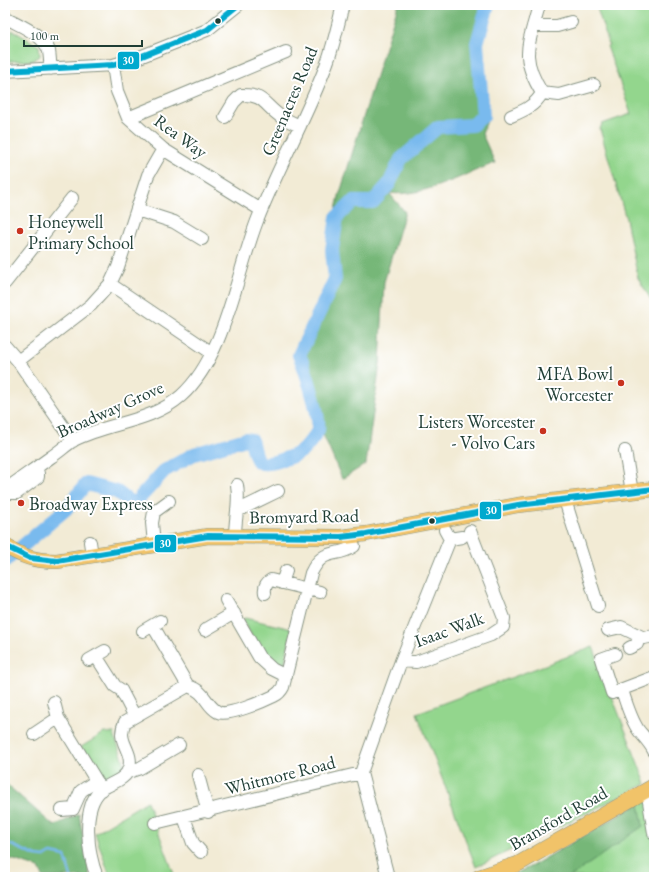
<svg xmlns="http://www.w3.org/2000/svg" width="659" height="882" font-family="'EB Garamond',serif">
  <style>
    .green { fill: #93d68d; stroke: #598a60 }
    .forest { fill: #76b778; stroke: #4a7a56 }
    .lines { fill: none; stroke-linecap: round; stroke-linejoin: round }
    .stream { stroke: #79baee; stroke-width: 2.5 }
    .river { stroke: #79baee; stroke-width: 14 }
    .minor-casing { stroke: #889484; stroke-width: 14 }
    .major-casing { stroke: #889484; stroke-width: 16 }
    .minor { stroke: #fff; stroke-width: 12 }
    .major { stroke: #f1c369; stroke-width: 15 }
    .bus-1-casing { stroke: #fff; stroke-width: 9 }
    .bus-1 { stroke: #00a9ce; stroke-width: 6 }
    .bus-dot { fill: #1f3d34; stroke: #fff; stroke-width: 1.5 }
    .poi-dot { fill: #c8321e; stroke: #fff; stroke-width: 1.5 }
    .labels { text-anchor: middle; dominant-baseline: central; stroke-width: 4; stroke-linejoin: round; paint-order: stroke }
    .street-label { font-size: 18px; fill: #1f3d34; stroke: #fff }
    .poi-label { font-size: 18px; fill: #1f3d34; stroke: #fff; text-anchor: start }
    .line-badge { stroke: #fff; stroke-width: 1.5 }
    .badge-label { font-size: 11px; text-anchor: middle; font-weight: bold; fill: #fff }
  </style>
  <rect width="100%" height="100%" fill="#fff"/>
  <filter id="ink" filterUnits="userSpaceOnUse"><feTurbulence type="fractalNoise" baseFrequency=".025" numOctaves="2"/><feDisplacementMap in="SourceGraphic" scale="8" xChannelSelector="R" yChannelSelector="G"/><feConvolveMatrix kernelMatrix="1 2 1 2 8 2 1 2 1" color-interpolation-filters="sRGB"/></filter>
  <filter id="wash" filterUnits="userSpaceOnUse"><feTurbulence type="fractalNoise" baseFrequency=".012" numOctaves="4" result="noise"/><feDisplacementMap in="SourceGraphic" scale="16" xChannelSelector="R" yChannelSelector="G"/><feGaussianBlur stdDeviation="0.9" result="paint"/><feColorMatrix in="noise" values="0 0 0 0 0 0 0 0 0 0 0 0 0 0 0 0 0 1.4 0 .05"/><feComposite in="paint" operator="in"/></filter>
  <g filter="url(#wash)">
    <rect width="100%" height="100%" fill="#f2ebd5"/>
    <path class="green" d="M596 5H654V305L638 278 626 219 600 129 602 124 631 114 607 46 609 45Z
      M12 30 39 46 40 56 32 61H5Z
      M245 618 292 629 284 666 280 668 264 656 242 620Z
      M593 647 646 784 476 867 417 713Z
      M104 733H114C120 760 138 769 102 782L81 747Z
      M654 797V877H507L532 866 643 801Z
      M147 801 175 877H110L95 833Z"/>
    <path class="forest" d="M398 5H493L481 46 482 70 488 118 482 134 495 163C464 174 423 198 389 193L405 212 384 282 380 363 366 464 342 479 317 420 305 367 299 355 335 279 327 250 339 196Z
      M5 783 54 826 79 814 90 877H43L39 868 5 857Z
      M639 804 643 826 570 877H507L532 866Z"/>
    <g class="lines">
      <path class="stream" d="M5 842 36 856 44 857 51 853 65 856 71 877"/>
      <path class="river" d="M5 561 66 509 86 484 117 492 130 502H136L164 471 194 454 246 439 251 440C253 446 254 456 258 461 264 469 297 455 303 450 307 446 316 435 318 430 321 418 305 367 299 355L335 279 332 250 337 217 353 202H373L389 184 401 159 438 127 472 125 483 116 477 43 488 5"/>
    </g>
  </g>
  <g filter="url(#ink)">
    <g class="lines">
      <defs>
        <path id="minor" d="M539 5C529 44 519 56 542 93L559 95 594 85
          M5 17C18 25 44 34 49 51 50 57 50 63 51 69
          M533 26H557L571 22
          M113 65 117 91 128 118 163 149 261 210
          M5 71 113 65 137 58 207 30 238 5
          M511 116C523 111 535 106 542 93
          M225 117 234 102 241 95C264 94 264 105 280 116 286 120 293 123 300 126
          M128 118 286 52
          M137 210 174 222 202 239
          M5 283 72 198
          M110 284 212 353
          M5 346 18 361 73 441
          M18 361 91 305 110 284 118 267 148 175 163 149
          M625 451 632 492
          M6 489 11 493H17L38 477V473
          M5 490C20 479 36 468 51 457 59 452 66 445 74 440 109 422 150 423 181 396 225 357 236 275 257 221 278 167 307 117 327 63 334 44 338 24 343 5
          M565 500 598 606
          M237 509H241L278 491
          M445 530 450 539 462 537
          M235 536C235 518 240 502 237 485
          M90 542 92 555
          M154 544 152 523 154 512 169 501
          M282 583 286 571
          M265 593C264 587 266 583 271 580L320 592
          M226 600 259 657 272 669 286 676
          M153 626 188 686
          M205 630 234 613
          M608 630 621 627 644 638 654 636
          M143 631 160 621
          M629 648 637 644 639 636
          M615 654 601 659 612 693 654 677
          M96 656 115 686 121 690 134 715
          M89 660 105 651
          M401 661 416 662 491 635 503 627 504 618 470 531
          M622 690C626 703 631 720 639 731 645 738 650 743 654 751
          M54 702 58 718 102 790
          M34 734 58 718
          M128 772 140 768 179 745
          M198 775 208 812
          M647 789 654 833
          M62 810 73 809 81 791 96 781
          M184 817 193 843 201 852
          M155 823 361 773
          M97 877C88 854 81 808 101 790 110 783 126 780 129 768 134 750 115 742 125 722L188 686C207 692 205 705 218 712 227 717 264 701 274 696 278 694 281 691 283 687L311 573C324 546 335 559 354 546
          M388 877 361 773 401 661 450 539"/>
        <path id="major" d="M5 546C24 557 34 561 57 561L208 536 341 537 366 534 518 505 654 489
          M479 877 518 864 654 786"/>
      </defs>
      <use href="#minor" class="minor-casing"/>
      <use href="#major" class="major-casing"/>
      <use href="#minor" class="minor"/>
      <use href="#major" class="major"/>
      <defs>
        <path id="bus-1" d="M5 71 113 65 137 58 207 30 238 5
          M5 546 30 558 57 561 208 536 341 537 366 534 518 505 654 489"/>
      </defs>
      <use href="#bus-1" class="bus-1-casing"/>
      <use href="#bus-1" class="bus-1"/>
    </g>
  </g>
  <g class="bus-dot">
    <circle cx="218" cy="21" r="3.5"/>
    <circle cx="432" cy="521" r="3.5"/>
  </g>
  <g class="poi-dot">
    <circle cx="20" cy="231" r="4"/>
    <circle cx="621" cy="383" r="4"/>
    <circle cx="543" cy="431" r="4"/>
    <circle cx="21" cy="503" r="4"/>
  </g>
  <g class="labels">
    <g class="street-label">
      <text transform="translate(289 101) rotate(-67)">Greenacres Road</text>
      <text transform="translate(181 136) rotate(36)">Rea Way</text>
      <text transform="translate(110 409) rotate(-24)">Broadway Grove</text>
      <text transform="translate(304 516) rotate(-1)">Bromyard Road</text>
      <text transform="translate(449 629) rotate(-20)">Isaac Walk</text>
      <text transform="translate(280 775) rotate(-14)">Whitmore Road</text>
      <text transform="translate(558 818) rotate(-30)">Bransford Road</text>
    </g>
    <g class="poi-label">
      <text x="28" y="221">Honeywell<tspan x="28" dy="21">Primary School</tspan></text>
      <text x="613" y="373" text-anchor="end">MFA Bowl<tspan x="613" dy="21">Worcester</tspan></text>
      <text x="535" y="421" text-anchor="end">Listers Worcester<tspan x="535" dy="21">- Volvo Cars</tspan></text>
      <text x="29" y="503">Broadway Express</text>
    </g>
  </g>
  <g class="line-badge">
    <rect x="117" y="51" width="23" height="19" rx="4" fill="#00a9ce"/>
    <rect x="479" y="501" width="23" height="19" rx="4" fill="#00a9ce"/>
    <rect x="154" y="534" width="23" height="19" rx="4" fill="#00a9ce"/>
  </g>
  <g class="badge-label">
    <text x="128" y="64">30</text>
    <text x="491" y="514">30</text>
    <text x="165" y="547">30</text>
  </g>
  <rect width="659" height="882" fill="none" stroke="#fff" stroke-width="20"/>
  <path d="M24 40v6h118v-6" fill="none" stroke="#1f3d34" stroke-width="2"/>
  <text x="30" y="40" font-size="12" fill="#1f3d34" stroke="#ffffff" stroke-width="3" paint-order="stroke">100 m</text>
</svg>
